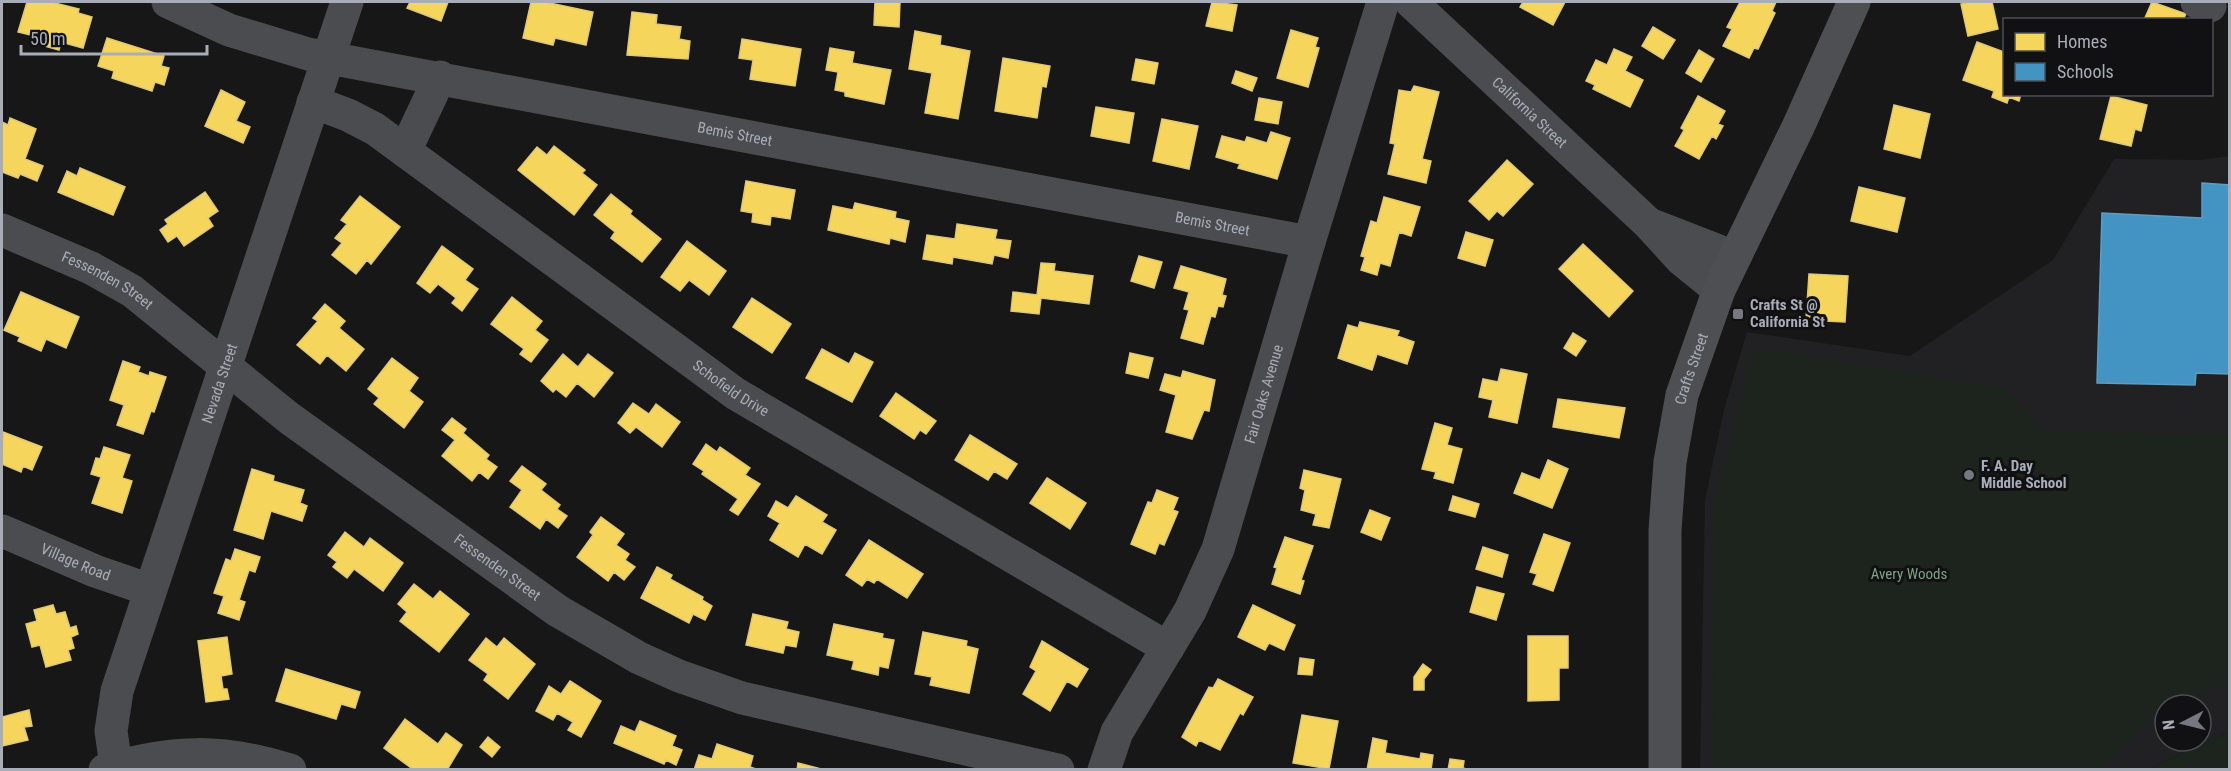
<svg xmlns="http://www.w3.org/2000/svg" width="2231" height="771" font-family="'Roboto Condensed',sans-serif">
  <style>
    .built { fill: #212123; fill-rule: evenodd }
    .green { fill: #1d241e }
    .homes { fill: #f6d55c; stroke: #dfc978; stroke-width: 1.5 }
    .schools { fill: #4393c3; stroke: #619bc0; stroke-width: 1.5 }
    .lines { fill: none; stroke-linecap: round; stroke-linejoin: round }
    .minor { stroke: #4b4c50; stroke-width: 33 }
    .major { stroke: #4d4f52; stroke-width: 33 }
    .poi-dot { fill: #757880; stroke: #111113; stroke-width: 2 }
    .labels { text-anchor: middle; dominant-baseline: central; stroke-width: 6; stroke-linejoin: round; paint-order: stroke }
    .street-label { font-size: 15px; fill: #a8adb8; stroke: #111113 }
    .poi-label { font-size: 15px; font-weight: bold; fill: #a8adb8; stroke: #111113; text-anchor: start }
    .park-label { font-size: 15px; fill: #7fa381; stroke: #111113 }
  </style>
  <rect width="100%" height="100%" fill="#171717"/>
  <path class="built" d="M2229 156V732L2148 769 1700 770 1705 500 1724 409 1747 332 1910 356 2053 260 2114 159 2201 160ZM2165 705H2201V741H2165Z"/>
  <path class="green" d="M1754 348 2007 390 2045 431 2229 435V680L2183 705H2165V715L2147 724 2101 769H1712L1714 503Z
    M2229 732V769H2148Z"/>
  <path class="homes" d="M27 2H51L79 9 78 13 92 17 83 48 61 42 59 50 41 45 43 38 18 32Z
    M410 2H448L441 21 407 8Z
    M531 2H545L593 12 586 45 555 38 553 45 523 38Z
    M875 2H900L899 27 874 25Z
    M1212 2 1237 5 1232 31 1206 26Z
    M1523 2H1565L1553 25 1520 7Z
    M1740 2H1776L1772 11 1775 13 1758 49 1754 48 1749 58 1723 46 1732 29 1727 27Z
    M1971 2H1992L1998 29 1968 36 1961 4Z
    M2152 2 2186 14 2183 20H2144Z
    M632 12 657 15 656 24 681 27 679 39 690 41 688 59 627 55Z
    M1653 27 1675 40 1663 59 1642 46Z
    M1291 30 1318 38 1315 47 1319 48 1308 87 1277 78Z
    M915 31 941 36 940 45 970 51 958 119 925 113 932 73 909 69Z
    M107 38 164 56 161 66 169 68 164 85 155 82 152 91 112 78 114 71 98 66Z
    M742 39 801 49 795 86 750 79 753 60 739 58Z
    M1977 42 2004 52V94H2021L2019 101 2009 97 2007 103 1992 97 1994 91 1963 80Z
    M830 48 854 52 852 63 891 70 884 104 845 96V92L835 90 838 72 826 70Z
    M1614 49 1632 57 1625 71 1643 80 1630 107 1593 89 1595 85 1586 81 1596 60 1607 65Z
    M1699 50 1714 59 1701 82 1686 73Z
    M1003 58 1050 66 1046 87 1042 86 1037 118 995 111Z
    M1136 59 1158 63 1154 84 1132 80Z
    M1236 71 1257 78 1252 91 1232 83Z
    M1414 86 1439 92 1422 159 1431 161 1426 183 1388 174 1395 144 1390 143 1399 90 1411 92Z
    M221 90 245 102 236 121 250 127 243 143 205 126Z
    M1698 96 1725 111 1718 124 1723 126 1716 139 1712 136 1699 159 1675 146 1684 130 1681 128Z
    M2111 96 2147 105 2141 131 2135 129 2131 146 2100 139Z
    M1259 98 1282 102 1278 124 1255 120Z
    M1894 105 1930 114 1920 158 1884 149Z
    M1096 107 1134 113 1129 143 1091 136Z
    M10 118 36 129 25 159 43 166 37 181 20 174 18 178 2 172V122L8 125Z
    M1162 119 1198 126 1189 169 1153 161Z
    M1271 132 1290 138 1277 179 1238 168 1240 164 1216 157 1222 136 1245 142 1247 137 1267 143Z
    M554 146 585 170 582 173 597 185 574 215 518 170 537 147 547 155Z
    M1507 160 1533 184 1503 216 1497 211 1489 220 1469 201Z
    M80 168 125 187 113 215 58 192 67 171 77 176Z
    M746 181 795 190 790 219 771 216 770 225 752 222 753 213 741 211Z
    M1859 187 1905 198 1897 232 1851 221Z
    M205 192 218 211 208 218 213 226 184 246 177 236 168 242 160 230 168 224 165 220Z
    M611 194 632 211 630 214 661 239 642 262 611 238 615 232 594 215Z
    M360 196 400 227 371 264 367 260 356 274 332 255 342 243 335 238 347 224 341 220Z
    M1384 197 1420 207 1411 236 1399 232 1390 266 1380 263 1377 275 1361 270 1365 257 1361 256 1371 221 1377 223Z
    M855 203 896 212 895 218 909 221 905 242 890 238 889 244 828 230 833 206 853 210Z
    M957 224 997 230 995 239 1011 241 1008 258 994 255 992 264 953 257 952 264 923 259 927 235 955 239Z
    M1466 232 1493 240 1485 266 1458 258Z
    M687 241 726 271 709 295 689 280 680 291 661 277Z
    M1583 244 1633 291 1609 317 1559 269Z
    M442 246 473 269 465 280 478 289 462 311 452 303 456 298 438 284 430 293 417 283Z
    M1139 256 1162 262 1154 288 1131 281Z
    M1041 263 1055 264 1054 271 1093 276 1089 304 1041 298 1039 314 1011 311 1013 292 1037 295Z
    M1181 266 1226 279 1222 295 1226 296 1223 307 1218 306 1215 317 1211 316 1203 344 1181 338 1189 310 1184 309 1189 292 1174 288Z
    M1809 274 1848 276 1845 322 1806 320Z
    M21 292 79 317 66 348 46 339 41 351 18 341 20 337 4 330Z
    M512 297 542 321 535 330 548 340 531 362 520 354 524 349 491 324Z
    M752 298 791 324 772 353 733 327Z
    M325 304 345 321 339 328 364 349 346 371 327 355 320 364 297 345 318 321 313 318Z
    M1360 322 1399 331 1397 336 1414 342 1407 364 1377 354 1372 370 1338 358 1348 325 1358 328Z
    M1573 333 1586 341 1576 356 1564 348Z
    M822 349 849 364 855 353 873 362 852 402 806 378Z
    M1130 353 1153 358 1148 378 1126 373Z
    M563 354 578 367 588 354 613 373 594 397 577 383 566 397 556 389 553 392 541 381Z
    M392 358 418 378 409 391 423 402 404 428 374 404 379 398 368 389Z
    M123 361 140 367 138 372 149 376 150 372 166 377 154 412 151 411 143 434 117 425 124 405 110 400Z
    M1501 369 1527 374 1517 423 1489 417 1493 400 1479 397 1483 379 1498 382Z
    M1183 371 1215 380 1209 411 1204 410 1192 439 1166 432 1176 395 1160 390 1165 374 1181 378Z
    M896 393 936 421 926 434 920 430 914 439 880 416Z
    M1558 399 1625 408 1619 438 1553 427Z
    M633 403 649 414 656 404 680 422 662 447 636 427 630 433 618 423Z
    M452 418 466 429 463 433 489 455 486 459 497 467 488 479 479 472 472 481 442 456 455 440 442 430Z
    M1435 423 1452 428 1447 445 1462 449 1453 483 1434 478 1436 472 1422 469Z
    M3 432 42 447 32 470 23 466 21 472 2 464Z
    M970 435 1017 464 1007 479 994 471 988 480 955 460Z
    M706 444 717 452 720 447 750 468 745 475 760 484 738 515 730 510 738 499 702 474 704 471 693 464Z
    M104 447 130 455 122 478 132 481 122 513 92 503 101 477 91 474 96 458 100 459Z
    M1548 460 1568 469 1552 508 1514 493 1522 473 1540 480Z
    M522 466 546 484 541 490 560 505 557 509 567 516 558 528 546 519 540 529 510 507 522 490 510 481Z
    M252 469 274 476 273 481 304 490 300 503 307 506 302 521 271 511 263 539 234 530Z
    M1304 470 1341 479 1329 528 1313 525 1316 514 1301 510 1305 490 1300 488Z
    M1047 478 1086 503 1070 529 1030 503Z
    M1157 490 1178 498 1173 510 1178 512 1164 545 1159 543 1155 554 1131 544 1148 502 1152 503Z
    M796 496 827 515 822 522 836 530 822 554 805 544 798 557 770 540 780 523 768 516 776 501 788 508Z
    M1453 496 1479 504 1475 517 1449 510Z
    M1370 510 1390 518 1381 540 1361 532Z
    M601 517 624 534 616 545 629 554 625 560 635 567 624 580 614 572 608 581 577 557 593 535 590 532Z
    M345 532 364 547 370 538 403 563 383 591 354 569 347 578 333 567 337 562 328 555Z
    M1544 534 1570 543 1553 591 1533 584 1537 574 1530 572Z
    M1285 537 1313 546 1301 580 1304 581 1300 594 1272 584 1277 568 1274 567Z
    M869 540 923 574 907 598 877 579 874 583 867 579 862 586 846 575Z
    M1483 547 1508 555 1502 577 1476 569Z
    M235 549 260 557 255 572 249 570 239 600 245 602 239 620 218 613 224 596 214 593 226 559 231 561Z
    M657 567 672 575 670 579 703 597 702 600 712 606 705 620 693 614 689 623 641 598Z
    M414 584 433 599 440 591 469 614 439 652 400 621 407 612 398 604Z
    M1477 587 1504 594 1496 620 1470 612Z
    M53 605 56 614 65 612 70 628 76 626 78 634 71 637 74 648 68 650 71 660 46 667 40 645 32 647 26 624 37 621 34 610Z
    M1253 605 1295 625 1284 650 1269 643 1265 650 1238 637Z
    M753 614 788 622 786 629 799 632 796 647 785 645 783 653 746 645Z
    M834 624 883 634 882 638 894 640 888 668 879 666 878 675 852 669 854 661 827 655Z
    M923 632 967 641 966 646 978 649 969 693 930 685 932 677 915 674Z
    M1528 636H1568V668H1559V700L1528 701Z
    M227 637 232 674 221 676 223 689H227L229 699 206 702 198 641Z
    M486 638 497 647 504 638 535 664 508 699 484 680 488 674 469 660Z
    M1042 641 1088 669 1077 687 1067 681 1050 711 1023 694 1036 671 1030 667Z
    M1300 658 1314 660 1312 675 1298 674Z
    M1423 664 1431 670 1424 679V690H1414V677Z
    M286 669 360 692 355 708 341 704 336 719 276 701Z
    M1218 679 1253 697 1243 715 1240 713 1220 750 1199 740 1196 746 1182 737 1209 687 1213 688Z
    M570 681 601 701 581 737 568 730 573 722 557 713 553 720 536 711 549 686 561 694Z
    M29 710 32 726 24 727 28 740 2 746V717Z
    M1302 715 1338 721 1329 769 1293 763Z
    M405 719 438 744 446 733 462 745 447 770H414L384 748Z
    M640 721 676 736 672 746 682 750 676 765 666 760 664 764 614 743 621 726 635 732Z
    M488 737 500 747 492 757 480 747Z
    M1373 738 1387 741 1385 753 1420 759 1421 753 1433 755 1431 770H1367Z
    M717 744 753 756 750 767 759 770H694L699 755 712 759Z
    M1450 759 1464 761 1463 768 1470 770H1448Z
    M798 763 825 770H797Z"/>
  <path class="schools" d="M2202 183 2230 185V374L2196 373 2195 385 2097 383 2102 213 2202 218Z"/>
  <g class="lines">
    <g class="minor">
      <path id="s1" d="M168 2 229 30 308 54 1309 242"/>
      <path id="s2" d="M1411 2 1649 224 1682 260 1719 290"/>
      <path d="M2197 2 2210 6"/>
      <path id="s3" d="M313 102 348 115 375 129 736 394 1168 648"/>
      <path d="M405 151 440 77"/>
      <path d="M1654 226 1734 257"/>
      <path id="s4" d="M2 230 91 268 132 291 289 418 558 611 639 658 679 676 742 698 1058 770"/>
      <path id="s5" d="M2 531 95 571 150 590"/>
      <path id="s6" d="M116 766 111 731 117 691 347 2"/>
      <path d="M105 770C173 750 222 749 290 770"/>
      <path id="s7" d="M1104 770 1117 732 1190 611 1218 549 1309 242 1383 2"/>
    </g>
    <path class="major" id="s8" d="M1665 770V530L1670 462 1682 395 1719 290 1799 125 1854 2"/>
  </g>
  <g class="poi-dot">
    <rect x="1732" y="308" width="12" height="12" rx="3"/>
    <circle cx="1969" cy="475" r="6"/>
  </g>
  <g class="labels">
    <g class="street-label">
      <text stroke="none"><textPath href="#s2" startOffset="162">California Street</textPath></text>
      <text stroke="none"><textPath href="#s1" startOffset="584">Bemis Street</textPath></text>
      <text stroke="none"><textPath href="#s1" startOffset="1070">Bemis Street</textPath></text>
      <text stroke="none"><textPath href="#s4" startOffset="117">Fessenden Street</textPath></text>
      <text stroke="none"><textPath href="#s8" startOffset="404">Crafts Street</textPath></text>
      <text stroke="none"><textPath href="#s6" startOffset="400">Nevada Street</textPath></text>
      <text stroke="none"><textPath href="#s3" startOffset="508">Schofield Drive</textPath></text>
      <text stroke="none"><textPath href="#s7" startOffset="411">Fair Oaks Avenue</textPath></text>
      <text stroke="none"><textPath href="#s5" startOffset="80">Village Road</textPath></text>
      <text stroke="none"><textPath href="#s4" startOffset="602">Fessenden Street</textPath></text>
    </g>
    <g class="poi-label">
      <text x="1750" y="305">Crafts St @<tspan x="1750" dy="17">California St</tspan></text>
      <text x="1981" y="466">F. A. Day<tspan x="1981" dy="17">Middle School</tspan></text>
    </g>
    <g class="park-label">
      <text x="1909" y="574">Avery Woods</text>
    </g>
  </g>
  <rect width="2231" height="771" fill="none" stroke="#a8adb8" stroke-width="6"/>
  <rect x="2003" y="18" width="210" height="78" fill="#111113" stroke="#4d4f55" stroke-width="1.5"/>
  <rect x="2015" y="33" width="30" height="18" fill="#f6d55c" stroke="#4d4f55" stroke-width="1.5"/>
  <text x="2057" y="48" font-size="18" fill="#a8adb8">Homes</text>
  <rect x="2015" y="63" width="30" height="18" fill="#4393c3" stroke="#4d4f55" stroke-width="1.5"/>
  <text x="2057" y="78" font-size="18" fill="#a8adb8">Schools</text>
  <g transform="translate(2183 723) rotate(263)"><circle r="28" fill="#111113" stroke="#4d4f55" stroke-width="1.5"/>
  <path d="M0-4.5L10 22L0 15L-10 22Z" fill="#757880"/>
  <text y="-9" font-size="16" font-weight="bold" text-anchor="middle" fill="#a8adb8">N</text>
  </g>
  <path d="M21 45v9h186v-9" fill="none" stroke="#a8adb8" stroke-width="3"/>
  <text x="30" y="45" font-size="18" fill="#a8adb8" stroke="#111113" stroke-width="4.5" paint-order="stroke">50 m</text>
</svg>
